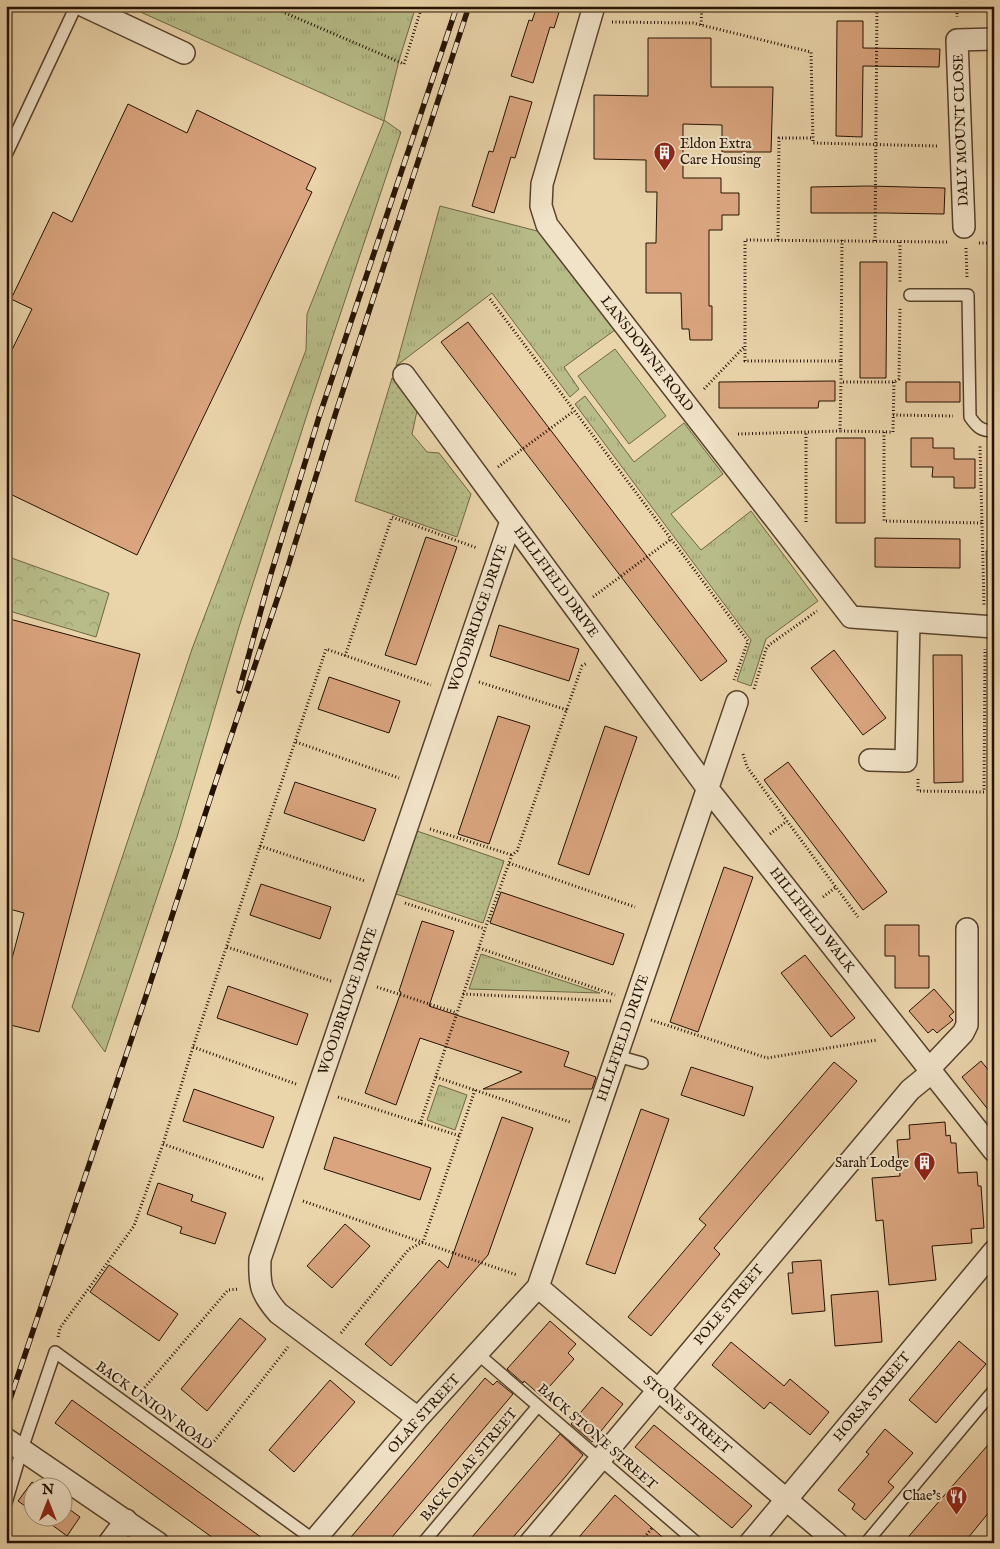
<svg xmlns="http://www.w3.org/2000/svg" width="1000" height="1549" font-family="'IM FELL English',serif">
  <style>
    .grass { fill: url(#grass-tufts); stroke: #6e6744 }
    .forest { fill: url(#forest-crowns); stroke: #6e6744 }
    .park { fill: url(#park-dots); stroke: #6e6744 }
    .pitch { fill: #b7bc88; stroke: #6e6744 }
    .building { fill: #d9a47e; stroke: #241201 }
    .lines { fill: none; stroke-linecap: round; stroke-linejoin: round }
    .lane-casing { stroke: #56422b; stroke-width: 14 }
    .street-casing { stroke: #56422b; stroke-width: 24 }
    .path { stroke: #241201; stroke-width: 3; stroke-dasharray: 1 2.5; stroke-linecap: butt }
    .lane { stroke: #f1e3c8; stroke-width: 11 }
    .street { stroke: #f1e3c8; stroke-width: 21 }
    .rail-casing { stroke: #241201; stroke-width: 5.5 }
    .rail { stroke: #f1e3c8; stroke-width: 4; stroke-dasharray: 11; stroke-linecap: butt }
    .labels { text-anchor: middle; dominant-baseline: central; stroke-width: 4; stroke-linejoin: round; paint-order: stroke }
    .street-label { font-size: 14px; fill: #241201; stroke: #f1e3c8 }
    .poi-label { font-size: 14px; fill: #241201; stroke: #f1e3c8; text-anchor: end }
  </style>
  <defs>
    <pattern id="grass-tufts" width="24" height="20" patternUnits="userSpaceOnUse" patternTransform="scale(1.25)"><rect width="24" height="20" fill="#b7bc88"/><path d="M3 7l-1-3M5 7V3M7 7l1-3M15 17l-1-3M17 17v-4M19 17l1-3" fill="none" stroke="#9da174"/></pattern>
    <pattern id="forest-crowns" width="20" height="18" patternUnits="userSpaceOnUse" patternTransform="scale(1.25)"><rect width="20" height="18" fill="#b7bc88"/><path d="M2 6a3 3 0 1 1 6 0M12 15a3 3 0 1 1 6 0" fill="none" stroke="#9da174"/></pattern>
    <pattern id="park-dots" width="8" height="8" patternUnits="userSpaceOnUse" patternTransform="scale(1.25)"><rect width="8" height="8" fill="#b7bc88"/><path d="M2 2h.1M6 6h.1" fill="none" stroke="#9da174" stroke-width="1.8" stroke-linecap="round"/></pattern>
  </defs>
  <rect width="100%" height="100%" fill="#ead4aa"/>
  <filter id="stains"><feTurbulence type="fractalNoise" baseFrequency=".004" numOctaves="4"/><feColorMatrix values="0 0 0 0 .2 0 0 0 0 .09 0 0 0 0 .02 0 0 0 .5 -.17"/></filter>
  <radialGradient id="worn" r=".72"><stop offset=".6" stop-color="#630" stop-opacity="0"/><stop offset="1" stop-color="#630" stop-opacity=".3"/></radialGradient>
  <path class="grass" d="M127 6H416L400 57 384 120 401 132 312 399 239 627 177 837 105 1052 72 1007 192 649 306 350 307 314 384 121Z
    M440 206 541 232 615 330 564 367 579 389 570 397 492 293 396 366Z
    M585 396 634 462 684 423 723 474 671 514 701 550 751 511 818 601 766 639 751 686 737 681 751 640 575 404Z
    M986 551 994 552V608H988Z
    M481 954 600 993 469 989Z
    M439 1085 467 1095 455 1130 427 1120Z"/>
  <path class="forest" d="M6 556 109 593 96 637 6 610Z"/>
  <path class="park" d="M392 378 417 411 412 434 427 452 439 453 471 494 457 537 355 501Z
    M417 831 504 861 483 923 396 894Z"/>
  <path class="pitch" d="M615 349 666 416 629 444 578 376Z"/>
  <path class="building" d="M537 6H561L554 28 550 27 533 83 511 76 529 20 532 21Z
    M837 21H863V48L940 49 939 67 863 66 862 137 836 136Z
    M648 38H711V87H773L771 152H722V125L683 124V178H721V193H739V215H722V230H709V306H712V340H690L689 329H682L681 293H646V243H656L657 192H646V160L594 159V95L648 96Z
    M510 96 532 102 515 158 511 157 494 213 472 206 489 151 493 152Z
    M128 104 187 133 197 110 316 168 306 189 312 192 137 555 6 492V362L32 309 11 299 53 212 72 222Z
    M869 186 945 188 944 214 886 213H811V187Z
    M860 262H887L886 378H860Z
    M468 322 727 661 701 681 441 342Z
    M835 381V401H819L818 408H719V382Z
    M906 382H960V402H906Z
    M836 438H865V523H836Z
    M911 438H933V448H954V459H975V488H954V477H932L933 467H911Z
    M426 537 457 547 416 665 385 655Z
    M875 538 960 539V568L875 567Z
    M6 618 140 654 39 1032 6 1024V981L24 913 6 908Z
    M499 625 579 649 569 681 490 656Z
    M834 650 886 718 863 735 811 668Z
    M933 655H962L963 782 934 783Z
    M329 677 400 701 389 733 318 709Z
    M498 716 530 726 489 844 458 834Z
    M605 726 637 737 589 875 558 864Z
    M788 762 887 892 863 910 764 780Z
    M295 782 376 809 364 841 284 813Z
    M724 867 753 877 698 1032 670 1022Z
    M261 884 331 907 320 939 250 915Z
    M501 892 624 934 613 965 490 923Z
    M422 921 454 931 429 1006 569 1052 564 1066 596 1077 592 1089H483L522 1072 420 1038 396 1105 365 1093 401 992 399 991Z
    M885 925H919V956H929V988H895V956H885Z
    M805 955 855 1018 831 1037 781 973Z
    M228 986 308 1014 297 1045 217 1018Z
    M934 989 954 1012 949 1016 953 1020 937 1033 933 1029 928 1033 909 1011Z
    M981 1061 994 1077V1117L962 1077Z
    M834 1062 857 1081 714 1248 720 1254 651 1336 628 1317 706 1225 699 1219Z
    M691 1067 753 1087 744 1116 681 1095Z
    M194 1089 274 1117 263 1148 183 1121Z
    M641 1109 669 1119 615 1274 586 1264Z
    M502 1117 533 1128 488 1255 391 1366 365 1344 439 1260 448 1268Z
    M945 1122 946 1136 950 1135 951 1143H956L958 1173 977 1172 978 1186H981L984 1228 971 1229 972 1243 932 1246 936 1280 889 1285 883 1220 876 1221 872 1178 900 1176 897 1140 910 1139 909 1125Z
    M334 1137 431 1168 420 1200 324 1169Z
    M158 1183 193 1195 191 1201 226 1213 215 1244 180 1233 182 1227 147 1214Z
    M345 1224 370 1246 332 1288 307 1266Z
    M821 1260 825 1311 792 1314 788 1273H793L792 1262Z
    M109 1265 178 1314 159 1341 90 1292Z
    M878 1291 882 1342 835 1346 831 1295Z
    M240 1318 266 1339 207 1411 181 1389Z
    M550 1321 576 1344 568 1353 574 1359 541 1396 524 1381 523 1383 507 1369Z
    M959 1341 986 1364 936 1423 909 1400Z
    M731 1342 784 1386 790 1379 829 1412 810 1435 770 1402 764 1409 712 1365Z
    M485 1378 493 1385 497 1381 513 1394 387 1543H346Z
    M330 1380 355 1402 294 1472 269 1450Z
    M602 1387 623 1404 592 1442 571 1424Z
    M72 1400 163 1466 269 1543H220L159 1499 55 1423Z
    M654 1425 752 1506 732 1528 635 1447Z
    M885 1429 913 1453 888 1482 894 1487 865 1520 852 1509 855 1504 838 1490 869 1454 866 1452Z
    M560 1434 583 1455 566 1476 508 1543H467Z
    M994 1438V1506L964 1543H903Z
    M32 1482 38 1486H32V1511L18 1501Z
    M615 1495 669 1543H574Z
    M62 1504 80 1517 67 1536 40 1516H62Z"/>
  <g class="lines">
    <defs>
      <path id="lane" d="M6 155 76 6
        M910 295H968L970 417C977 427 981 431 994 431
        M617 1056 642 1063
        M478 1354 697 1543
        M6 1503 22 1449 55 1352 318 1543
        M423 1543 538 1406
        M866 1543 994 1390"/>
      <path id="street" d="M84 6 184 53
        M594 6 542 184 541 206 547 225 851 617 994 627
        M964 227 957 40 994 39
        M404 375 708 789 994 1151
        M870 760 906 761 909 622
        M929 1069 963 1033 967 1025V929
        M538 1287 837 1543
        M418 1418 278 1313C261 1293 259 1286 260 1259L511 521
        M6 1439 158 1543
        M109 1543 126 1520
        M312 1543 418 1418 538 1287 737 702
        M530 1543 910 1090 932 1072
        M750 1543 994 1251"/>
    </defs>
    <use href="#lane" class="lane-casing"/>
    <use href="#street" class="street-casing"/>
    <path class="path" d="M269 6 404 64 422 6
      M957 6V17
      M612 22 693 23 811 52 813 143 938 146
      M701 25 702 6
      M778 240 779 138H813
      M842 240 841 361H745V240L948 242
      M875 241 877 6
      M900 242V282
      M979 243H994
      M966 248 967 277
      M490 299 748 641 734 680
      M841 361V382
      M894 382 893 432 840 431 841 382H894L899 379 900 308
      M704 389 745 346
      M893 415 953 416
      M884 432V521L982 523 980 446
      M738 434 840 431
      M498 467 574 411
      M806 522V432
      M982 523 984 605
      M593 597 671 539
      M345 656 392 517 477 548
      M479 682 567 710
      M754 689 766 649 769 645 817 611
      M296 742 399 778
      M743 754 747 767 858 917
      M918 779V791L984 792 985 649
      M430 829 512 855
      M770 834 787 821
      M260 846 365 881
      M509 863 635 907
      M823 897 836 887
      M405 903 485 929
      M227 947 331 981
      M479 948 615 995
      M377 987 457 1013
      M463 994 612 1001
      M651 1020 767 1058 877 1040
      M193 1047 296 1084
      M436 1077 570 1122
      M338 1097 460 1136
      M420 1124 485 929 512 855 517 851 582 666 587 663
      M163 1144 263 1179
      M303 1201 517 1275
      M341 1333 409 1249 423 1242 475 1090
      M58 1337 60 1328 134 1226 163 1144 193 1047 326 649 431 685
      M140 1393 228 1290 239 1289
      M212 1444 288 1347
      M640 1543 652 1528"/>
    <use href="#lane" class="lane"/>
    <use href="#street" class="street"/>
    <defs>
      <path id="rail" d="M239 691 270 577 319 417 457 6
        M6 1411 147 993 213 790 284 579 336 412 469 6"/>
    </defs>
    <use href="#rail" class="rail-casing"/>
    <use href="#rail" class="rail"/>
  </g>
  <defs>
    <symbol id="building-pin" viewBox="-11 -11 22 30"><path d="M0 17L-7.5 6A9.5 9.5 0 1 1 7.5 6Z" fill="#8f2418" stroke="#f1e3c8"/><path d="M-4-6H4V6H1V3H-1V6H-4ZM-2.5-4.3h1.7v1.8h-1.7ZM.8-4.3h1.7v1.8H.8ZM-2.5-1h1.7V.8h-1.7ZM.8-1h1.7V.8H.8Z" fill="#fff"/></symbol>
    <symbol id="restaurant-pin" viewBox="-11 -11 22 30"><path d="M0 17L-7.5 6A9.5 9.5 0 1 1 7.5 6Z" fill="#8f2418" stroke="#f1e3c8"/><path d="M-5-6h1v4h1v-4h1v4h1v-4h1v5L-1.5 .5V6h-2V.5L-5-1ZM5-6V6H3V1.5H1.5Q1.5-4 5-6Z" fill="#fff"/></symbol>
  </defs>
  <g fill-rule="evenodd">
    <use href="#building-pin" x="652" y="140" width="25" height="34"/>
    <use href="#building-pin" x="912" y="1150" width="25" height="34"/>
    <use href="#restaurant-pin" x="944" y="1484" width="25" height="34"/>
  </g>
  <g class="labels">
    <g class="street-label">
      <text transform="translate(961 130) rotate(-92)">DALY MOUNT CLOSE</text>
      <text transform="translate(647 354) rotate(52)">LANSDOWNE ROAD</text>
      <text transform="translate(556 582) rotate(54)">HILLFIELD DRIVE</text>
      <text transform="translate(478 618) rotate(-71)">WOODBRIDGE DRIVE</text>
      <text transform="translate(812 920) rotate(52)">HILLFIELD WALK</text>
      <text transform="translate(348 1001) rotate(-71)">WOODBRIDGE DRIVE</text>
      <text transform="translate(623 1038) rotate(-71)">HILLFIELD DRIVE</text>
      <text transform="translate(729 1305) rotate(-50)">POLE STREET</text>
      <text transform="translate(872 1397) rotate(-50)">HORSA STREET</text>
      <text transform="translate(154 1406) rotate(36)">BACK UNION ROAD</text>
      <text transform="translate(424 1414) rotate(-48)">OLAF STREET</text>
      <text transform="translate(687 1415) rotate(41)">STONE STREET</text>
      <text transform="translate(597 1437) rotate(41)">BACK STONE STREET</text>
      <text transform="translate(469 1465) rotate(-50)">BACK OLAF STREET</text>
    </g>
    <g class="poi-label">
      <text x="680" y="144" text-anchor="start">Eldon Extra<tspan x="680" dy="16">Care Housing</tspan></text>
      <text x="909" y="1163">Sarah Lodge</text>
      <text x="941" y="1496">Chae's</text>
    </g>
  </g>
  <rect width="1000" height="1549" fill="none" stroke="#ead4aa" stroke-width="25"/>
  <rect x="8" y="8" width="985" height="1534" fill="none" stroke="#241201" stroke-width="2.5"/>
  <rect x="12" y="12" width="975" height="1524" fill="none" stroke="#241201"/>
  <g transform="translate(48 1502)"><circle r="24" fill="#f1e3c8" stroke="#9f8f78"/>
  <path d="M0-4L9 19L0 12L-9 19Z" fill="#8f2418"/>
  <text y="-8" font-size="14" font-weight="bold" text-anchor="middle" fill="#241201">N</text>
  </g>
  <rect width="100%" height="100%" filter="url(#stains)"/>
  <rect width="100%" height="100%" fill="url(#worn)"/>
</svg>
